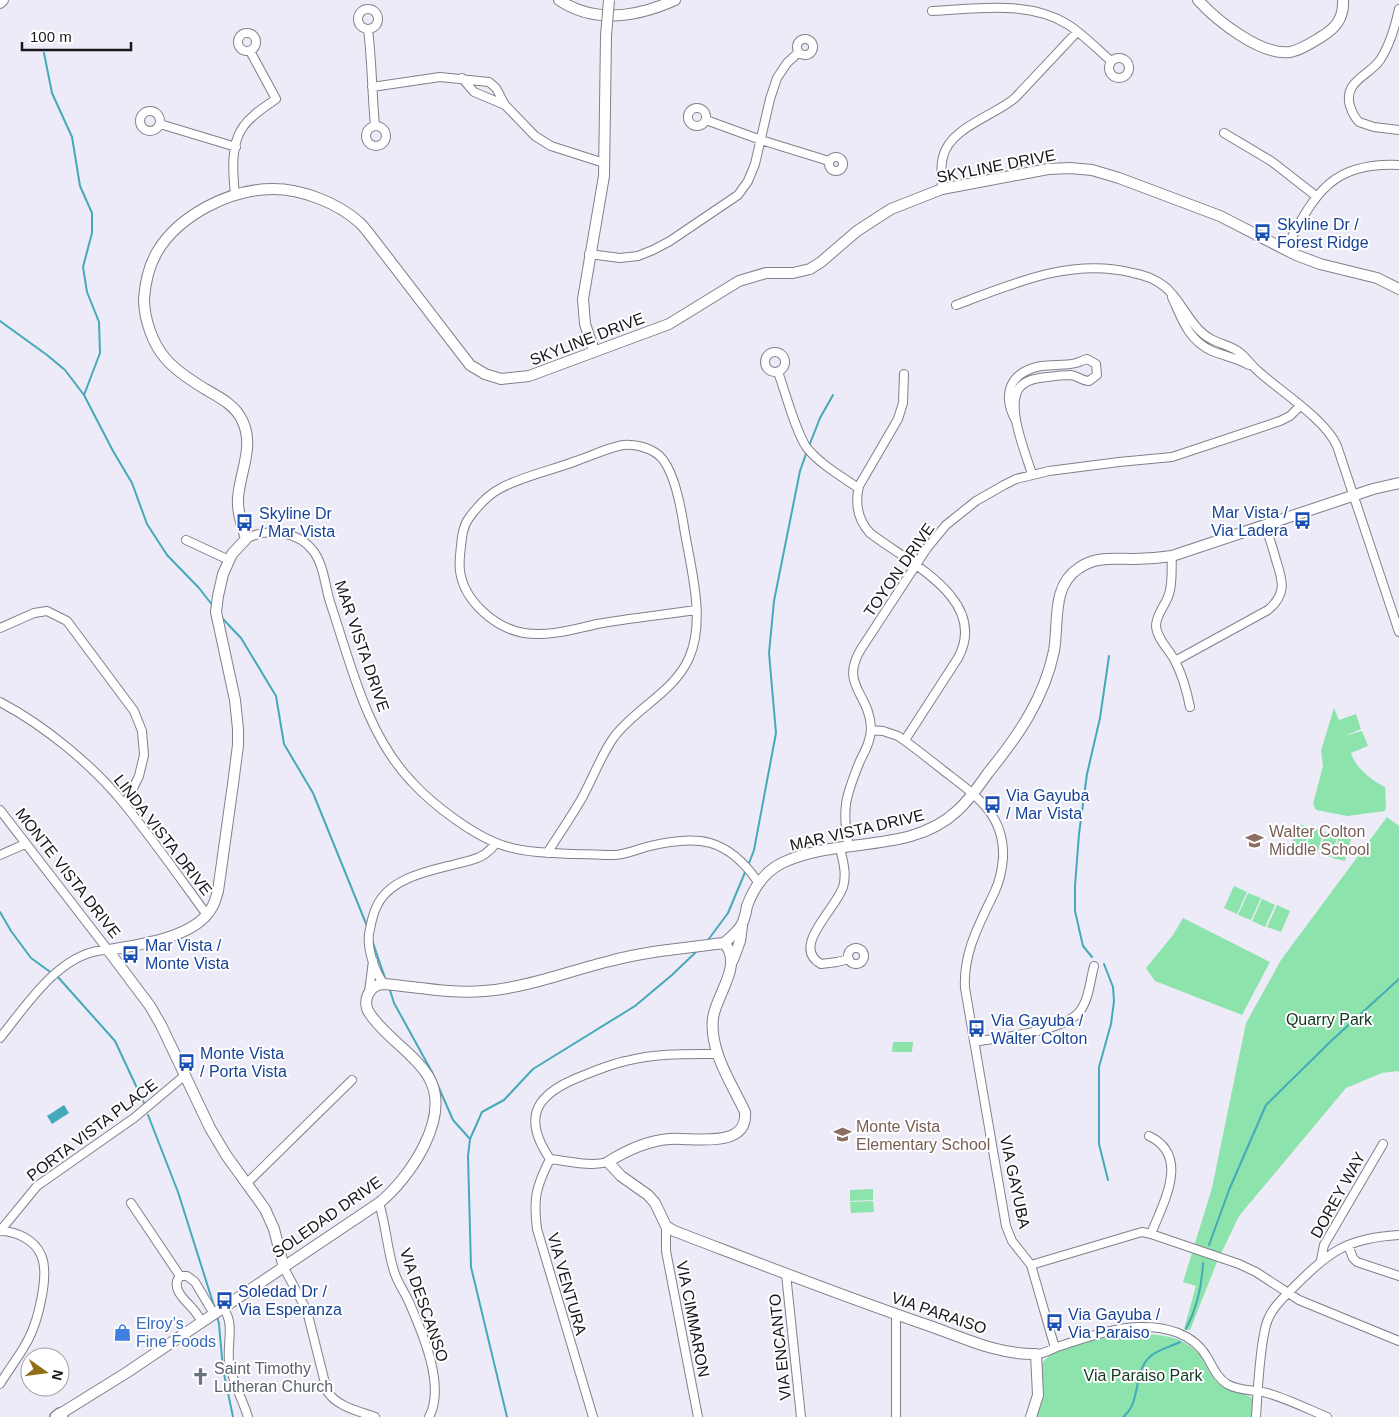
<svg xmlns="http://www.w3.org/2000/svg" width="1399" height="1417" font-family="Helvetica,sans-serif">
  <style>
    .green { fill: #8ce3ab }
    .water { fill: #44aab9 }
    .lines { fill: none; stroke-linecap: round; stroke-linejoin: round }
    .stream { stroke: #44aab9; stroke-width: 2 }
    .minor-casing { stroke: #837f8b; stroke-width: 10 }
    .tertiary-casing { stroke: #837f8b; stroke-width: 12 }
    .secondary-casing { stroke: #837f8b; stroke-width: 14 }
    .minor { stroke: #fff; stroke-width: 8 }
    .tertiary { stroke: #fff; stroke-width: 10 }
    .secondary { stroke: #fff; stroke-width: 11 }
    .tertiary-bridge-casing { stroke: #837f8b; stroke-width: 12; stroke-linecap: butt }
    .tertiary-bridge { stroke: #fff; stroke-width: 10 }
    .labels { text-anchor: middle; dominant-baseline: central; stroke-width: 4; stroke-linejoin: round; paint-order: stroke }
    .street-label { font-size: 16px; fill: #18161b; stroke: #fff }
    .transit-label { font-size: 16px; fill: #164399; stroke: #fff; text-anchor: start }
    .education-label { font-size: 16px; fill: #785e54; stroke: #fff; text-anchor: start }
    .park-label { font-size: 16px; fill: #123923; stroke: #fff }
    .shop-label { font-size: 16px; fill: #366cbe; stroke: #fff; text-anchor: start }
    .worship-label { font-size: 16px; fill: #5b616d; stroke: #fff; text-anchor: start }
  </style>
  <rect width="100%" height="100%" fill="#eeebf8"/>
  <path class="green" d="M1334 708 1339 720 1356 714 1361 729 1345 736 1362 731 1368 746 1351 753C1355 767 1372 781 1385 787L1386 806 1385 811 1347 816 1316 810 1313 804 1323 766 1321 751Z
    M1387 817 1399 826V1071L1382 1073 1346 1088 1239 1216 1217 1262 1190 1330 1184 1329 1196 1286 1183 1282 1212 1188 1246 1023 1281 960Z
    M1298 824 1310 827 1303 850 1291 846Z
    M1312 828 1324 831 1317 854 1305 850Z
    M1325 832 1338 835 1331 857 1319 854Z
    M1339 836 1351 839 1345 861 1332 858Z
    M1234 886 1247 892 1237 914 1224 908Z
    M1248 893 1261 898 1251 920 1238 915Z
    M1262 899 1275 905 1265 927 1252 921Z
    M1277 905 1290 911 1281 932 1267 927Z
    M1183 918 1270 962 1242 1015 1155 981 1146 968 1173 935Z
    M893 1042H913L912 1052H892Z
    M873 1189V1200L850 1201V1190Z
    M873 1201 874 1212 851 1213 850 1202Z
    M1131 1334C1157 1334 1184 1334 1201 1357 1207 1366 1211 1378 1220 1385 1230 1393 1242 1392 1252 1398L1253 1417H1033C1037 1409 1043 1401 1043 1392 1043 1383 1039 1373 1042 1365 1047 1347 1113 1335 1131 1334Z"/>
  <path class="water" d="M64 1105 69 1113 52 1124 47 1116Z"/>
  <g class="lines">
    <path class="stream" d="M44 53 52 93 72 137 80 186 92 213V233L83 267 87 292 99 322 100 353 84 395
      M0 321 47 355 65 370 84 395 113 451 132 483 147 524 167 555 199 588 213 606
      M809 446 820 418 833 395
      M222 618 241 638 276 696 284 744 313 793 367 926
      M748 866 754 850 776 733 769 653 774 601 800 471 807 451
      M0 912 11 931 31 958 53 974
      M372 940 386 981
      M708 940 728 913 746 870
      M1092 957 1083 946 1075 911V886L1079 834 1087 774 1100 718 1109 656
      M1104 964 1113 987 1114 1001 1111 1024 1099 1067V1144L1108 1180
      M57 976 115 1041 144 1103
      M389 987 394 1003 432 1072 453 1120 470 1139
      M148 1115 178 1192 215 1309
      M1209 1245 1229 1190 1266 1105 1330 1042 1399 979
      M217 1316 219 1324 223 1369 233 1417
      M1186 1329C1197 1308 1202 1286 1203 1263
      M507 1417 471 1267 468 1156 470 1139 482 1112 504 1100 533 1069 635 1006 672 975 697 951
      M1123 1417C1142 1403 1132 1370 1152 1355 1160 1349 1172 1346 1180 1342"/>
    <defs>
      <path id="minor" d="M1399 9C1395 27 1390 45 1380 60 1369 76 1343 81 1350 106 1352 112 1355 118 1359 122L1374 127 1399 130
        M358 19a10 10 0 1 1 20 0a10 10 0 1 1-20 0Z
        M932 11C977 9 1027 0 1067 24 1083 34 1097 49 1111 61
        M368 29C372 61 372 94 375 126
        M238 42a9 9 0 1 1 18 0a9 9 0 1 1-18 0Z
        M797 47a8 8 0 1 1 16 0a8 8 0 1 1-16 0Z
        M1109 68a10 10 0 1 1 20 0a10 10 0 1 1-20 0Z
        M462 78 474 92 505 105
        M372 87 440 77 489 82 496 88 505 105 535 136 551 146 604 163
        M688 117a9 9 0 1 1 18 0a9 9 0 1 1-18 0Z
        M140 121a10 10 0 1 1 20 0a10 10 0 1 1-20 0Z
        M706 120 761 140 829 161
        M160 124 236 147
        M366 136a10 10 0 1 1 20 0a10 10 0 1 1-20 0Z
        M1224 133 1271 161 1316 196
        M829 164a7 7 0 1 1 14 0a7 7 0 1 1-14 0Z
        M942 189C942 179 940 167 943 157 949 128 994 116 1015 98L1077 32
        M235 195C233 174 230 145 243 127 251 115 265 107 276 99L250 51
        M1285 250C1314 196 1329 162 1399 165
        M589 254 620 258 638 256 653 250 670 241 738 195 748 181 755 164 770 99 777 78 787 63 799 52
        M1172 297C1182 319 1188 340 1212 351 1224 356 1237 358 1249 365
        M956 305C1012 284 1072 257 1133 273 1144 275 1155 279 1164 286 1182 300 1190 328 1211 339 1220 344 1231 346 1239 352 1246 357 1251 365 1258 371 1281 392 1325 419 1337 446L1399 632
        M765 362a10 10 0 1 1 20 0a10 10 0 1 1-20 0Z
        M778 372C785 391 796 433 807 448 820 464 841 476 858 488
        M904 374 903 403 898 419 859 486C855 503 858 520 870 533 907 562 990 599 958 658L905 740
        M1016 421C1001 394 1010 372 1041 366 1053 364 1065 366 1076 363 1080 362 1083 360 1087 359L1096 364 1097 375 1089 381C1082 381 1078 376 1071 375 1064 375 1055 376 1048 377 1039 378 1029 379 1022 385 1003 401 1026 454 1032 474
        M246 539C267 527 299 531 314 552 324 566 325 586 330 602 351 664 366 734 412 782 433 805 475 837 505 846 527 853 552 853 576 854 588 854 601 855 613 855 625 855 635 850 646 847 697 834 727 837 758 882
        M186 540 229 560
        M1172 556C1171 568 1173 582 1169 594 1166 605 1156 614 1156 626 1157 640 1171 651 1176 663 1183 677 1187 692 1190 707
        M0 628 34 613 47 611 67 621 134 711 142 731 144 755 139 776 125 805
        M1175 661 1268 610C1287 594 1283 581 1276 560 1273 548 1269 537 1265 525
        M0 702C44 725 94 766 125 805 154 841 180 878 207 915
        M871 730 883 731 898 736C914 747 929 759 944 771 975 795 1005 814 1003 858 1002 870 1000 880 995 891 980 923 963 952 965 988L1006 1226 1012 1241 1031 1265 1055 1348
        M0 810 108 950
        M849 847C841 809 846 795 860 761 865 751 871 740 871 728 870 694 839 685 861 649L927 548 946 525 976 501 1004 485 1016 479 1049 471 1119 462 1172 457 1280 421 1290 416 1300 406
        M840 848C843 861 847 874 843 887 836 909 790 947 821 964L837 962 849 959
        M547 853C559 835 571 817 582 798 593 778 601 755 614 737 636 708 674 692 689 658 707 618 689 563 683 521 680 503 673 464 656 453 647 447 634 444 623 445 607 448 591 456 576 461 553 470 523 476 501 488 489 494 477 507 469 518 463 526 462 536 461 546 460 554 459 563 460 571 464 601 495 628 524 633 549 637 574 629 597 624 630 618 663 615 696 610
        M0 855 25 844
        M848 956a8 8 0 1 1 16 0a8 8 0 1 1-16 0Z
        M384 984C375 973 367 949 369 934 371 925 372 916 376 908 388 878 429 871 456 864 466 861 477 860 485 854 489 851 493 847 496 843
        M369 992 373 961
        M0 1038C26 1006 61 950 108 950
        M974 1042C1001 1037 1064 1032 1080 1011 1089 999 1090 981 1094 966
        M1149 1136C1191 1156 1163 1203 1151 1234
        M550 1159C536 1187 533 1198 537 1229L593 1417
        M550 1159C520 1115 538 1093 582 1076 597 1070 611 1064 626 1061 656 1053 687 1054 718 1054
        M550 1159C568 1161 591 1167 608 1162
        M247 1183 352 1080
        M131 1203 180 1276
        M379 1203C386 1225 387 1249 394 1271 397 1282 404 1291 409 1302 422 1332 446 1386 429 1417
        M666 1226V1251L698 1417
        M0 1231 37 1186 134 1118 184 1076
        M0 1231C16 1231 35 1240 41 1255 50 1274 38 1320 29 1338 21 1354 9 1369 0 1384
        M1348 1245 1353 1258 1357 1262 1399 1276
        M1321 1260 1324 1245 1383 1144
        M1031 1265 1135 1234 1142 1232 1151 1234 1239 1264 1256 1272 1299 1300 1399 1341
        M284 1268 307 1311 327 1391C337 1407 359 1411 375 1417
        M786 1274 801 1417
        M180 1276C170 1288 185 1300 192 1308 196 1312 199 1317 202 1322
        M180 1276H187L195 1282 214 1314
        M223 1308C235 1323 227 1343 229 1361 232 1381 242 1398 248 1417
        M896 1315V1417
        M1036 1354C1044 1354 1050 1350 1057 1347 1083 1339 1111 1328 1138 1327 1165 1326 1193 1333 1207 1357 1213 1367 1217 1378 1227 1384 1238 1391 1255 1390 1267 1393 1288 1399 1308 1409 1327 1417
        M1256 1417C1258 1390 1259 1351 1266 1325 1270 1310 1282 1299 1293 1288 1329 1252 1346 1238 1399 1235"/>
      <path id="tertiary" d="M559 0C595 24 637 17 675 0
        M1198 0C1216 20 1261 56 1290 52 1301 50 1311 43 1321 37 1336 28 1344 18 1343 0
        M0 3 3 0
        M594 351 585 324 583 299 604 176 606 36
        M733 960 740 941 742 926
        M284 1268 274 1229 265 1209 226 1155 210 1128 161 1025 150 1006 108 950C138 945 194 938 211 909 215 903 216 897 218 891L233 784 238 745V729L235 700 216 612 218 596 223 574 232 554 246 539C242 525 237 512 238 498 240 471 255 446 242 420 235 405 219 397 205 389 192 381 176 371 166 359 153 345 144 319 144 299 145 284 149 266 157 252 179 215 230 189 273 189 302 189 338 203 360 223 365 228 370 235 374 240L470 365 485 374 501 379 529 376 669 324 739 281 766 273H793L810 269 821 262 857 231 891 209 942 189 1048 169 1070 168 1092 170 1119 178 1220 216 1296 255 1320 264 1377 278 1399 289
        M60 1414 126 1373 379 1203C409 1179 453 1116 428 1076 413 1052 386 1038 370 1014 361 1002 369 984 384 984 418 987 450 994 484 991 526 988 569 971 610 961 647 951 686 948 724 943
        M1031 1417 1038 1395 1036 1354C998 1355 962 1337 927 1325 842 1296 758 1263 674 1231L666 1226 655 1203 648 1195 621 1176 608 1162C627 1150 646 1141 669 1139 693 1137 748 1150 745 1112 732 1084 709 1051 713 1018 716 995 744 964 724 943 731 937 738 932 742 924 745 918 746 912 747 906 754 887 764 872 782 863 837 836 910 855 957 811 969 800 979 786 988 773 1018 736 1044 699 1054 651 1059 623 1051 586 1079 568 1096 556 1115 559 1134 559 1147 559 1159 558 1172 556L1373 489 1399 483"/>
      <path id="secondary" d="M56 1417 60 1414 62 1417"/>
    </defs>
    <use href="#minor" class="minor-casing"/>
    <use href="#tertiary" class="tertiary-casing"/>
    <use href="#secondary" class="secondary-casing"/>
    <use href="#minor" class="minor"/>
    <use href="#tertiary" class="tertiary"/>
    <use href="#secondary" class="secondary"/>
    <defs>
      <path id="tertiary-bridge" d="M606 36 609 0"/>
    </defs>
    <use href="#tertiary-bridge" class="tertiary-bridge-casing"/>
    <use href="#tertiary-bridge" class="tertiary-bridge"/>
  </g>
  <defs>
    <symbol id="bus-bare" viewBox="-9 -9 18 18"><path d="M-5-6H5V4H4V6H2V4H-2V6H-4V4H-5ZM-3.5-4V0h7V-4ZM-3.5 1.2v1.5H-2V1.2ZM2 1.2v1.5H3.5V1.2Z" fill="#1a4fb4" stroke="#fff" stroke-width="2.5" paint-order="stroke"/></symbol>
    <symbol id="school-bare" viewBox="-9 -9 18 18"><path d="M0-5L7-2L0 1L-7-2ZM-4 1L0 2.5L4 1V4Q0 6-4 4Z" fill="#8d6e63" stroke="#fff" stroke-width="2.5" paint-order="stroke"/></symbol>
    <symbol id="shop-bare" viewBox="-9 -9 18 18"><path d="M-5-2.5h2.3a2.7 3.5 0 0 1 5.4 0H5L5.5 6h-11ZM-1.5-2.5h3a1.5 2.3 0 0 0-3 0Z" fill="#3f7fe0" stroke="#fff" stroke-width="2.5" paint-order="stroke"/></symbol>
    <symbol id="church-bare" viewBox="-9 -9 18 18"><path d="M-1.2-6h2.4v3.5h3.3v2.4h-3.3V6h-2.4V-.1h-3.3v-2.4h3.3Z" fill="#6b7280" stroke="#fff" stroke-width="2.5" paint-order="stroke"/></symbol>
  </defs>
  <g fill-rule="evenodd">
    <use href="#bus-bare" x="1250" y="220" width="25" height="25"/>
    <use href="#bus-bare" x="1290" y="508" width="25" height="25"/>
    <use href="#bus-bare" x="232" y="510" width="25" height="25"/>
    <use href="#bus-bare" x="980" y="792" width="25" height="25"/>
    <use href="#school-bare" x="1242" y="828" width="25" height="25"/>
    <use href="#bus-bare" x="118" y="942" width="25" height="25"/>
    <use href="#bus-bare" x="964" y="1016" width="25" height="25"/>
    <use href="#bus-bare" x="174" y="1050" width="25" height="25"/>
    <use href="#school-bare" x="830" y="1122" width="25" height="25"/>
    <use href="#bus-bare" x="212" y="1288" width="25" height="25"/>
    <use href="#bus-bare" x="1042" y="1310" width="25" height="25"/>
    <use href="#shop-bare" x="110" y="1320" width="25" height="25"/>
    <use href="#church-bare" x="188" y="1364" width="25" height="25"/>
  </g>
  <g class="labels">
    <g class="street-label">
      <text transform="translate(996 166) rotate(-11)">SKYLINE DRIVE</text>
      <text transform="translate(587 339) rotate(-21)">SKYLINE DRIVE</text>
      <text transform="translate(899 570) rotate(-55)">TOYON DRIVE</text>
      <text transform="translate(362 646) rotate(71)">MAR VISTA DRIVE</text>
      <text transform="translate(857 830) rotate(-13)">MAR VISTA DRIVE</text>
      <text transform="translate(163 835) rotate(52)">LINDA VISTA DRIVE</text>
      <text transform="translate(68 873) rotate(52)">MONTE VISTA DRIVE</text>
      <text transform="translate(92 1130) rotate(-37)">PORTA VISTA PLACE</text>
      <text transform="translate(1015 1182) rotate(78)">VIA GAYUBA</text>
      <text transform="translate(1338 1195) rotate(-61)">DOREY WAY</text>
      <text transform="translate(327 1217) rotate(-35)">SOLEDAD DRIVE</text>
      <text transform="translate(567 1284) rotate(74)">VIA VENTURA</text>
      <text transform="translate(424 1305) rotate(71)">VIA DESCANSO</text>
      <text transform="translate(939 1313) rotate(19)">VIA PARAISO</text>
      <text transform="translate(693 1319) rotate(79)">VIA CIMMARON</text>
      <text transform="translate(780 1347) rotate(-96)">VIA ENCANTO</text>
    </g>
    <g class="transit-label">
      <text x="1277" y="224">Skyline Dr /<tspan x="1277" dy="18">Forest Ridge</tspan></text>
      <text x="1288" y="512" text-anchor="end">Mar Vista /<tspan x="1288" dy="18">Via Ladera</tspan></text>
      <text x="259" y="513">Skyline Dr<tspan x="259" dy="18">/ Mar Vista</tspan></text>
      <text x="1006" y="795">Via Gayuba<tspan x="1006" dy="18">/ Mar Vista</tspan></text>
      <text x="145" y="945">Mar Vista /<tspan x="145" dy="18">Monte Vista</tspan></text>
      <text x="991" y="1020">Via Gayuba /<tspan x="991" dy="18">Walter Colton</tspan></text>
      <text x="200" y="1053">Monte Vista<tspan x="200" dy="18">/ Porta Vista</tspan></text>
      <text x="238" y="1291">Soledad Dr /<tspan x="238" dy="18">Via Esperanza</tspan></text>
      <text x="1068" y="1314">Via Gayuba /<tspan x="1068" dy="18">Via Paraiso</tspan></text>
    </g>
    <g class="education-label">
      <text x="1269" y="831">Walter Colton<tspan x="1269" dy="18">Middle School</tspan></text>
      <text x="856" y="1126">Monte Vista<tspan x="856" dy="18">Elementary School</tspan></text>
    </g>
    <g class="park-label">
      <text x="1329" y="1019">Quarry Park</text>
      <text x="1143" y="1375">Via Paraiso Park</text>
    </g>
    <g class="shop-label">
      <text x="136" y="1323">Elroy’s<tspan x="136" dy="18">Fine Foods</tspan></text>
    </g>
    <g class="worship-label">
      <text x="214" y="1368">Saint Timothy<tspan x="214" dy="18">Lutheran Church</tspan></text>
    </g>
  </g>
  <g transform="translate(45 1372) rotate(104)"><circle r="24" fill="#ffffff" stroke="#a3a2a4"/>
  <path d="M0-4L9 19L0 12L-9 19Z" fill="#926f16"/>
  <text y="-8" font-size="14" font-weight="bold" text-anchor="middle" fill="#18161b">N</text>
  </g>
  <path d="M22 42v8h109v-8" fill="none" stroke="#18161b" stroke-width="2.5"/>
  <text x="30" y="42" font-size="15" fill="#18161b" stroke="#ffffff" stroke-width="4" paint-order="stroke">100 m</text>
</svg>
